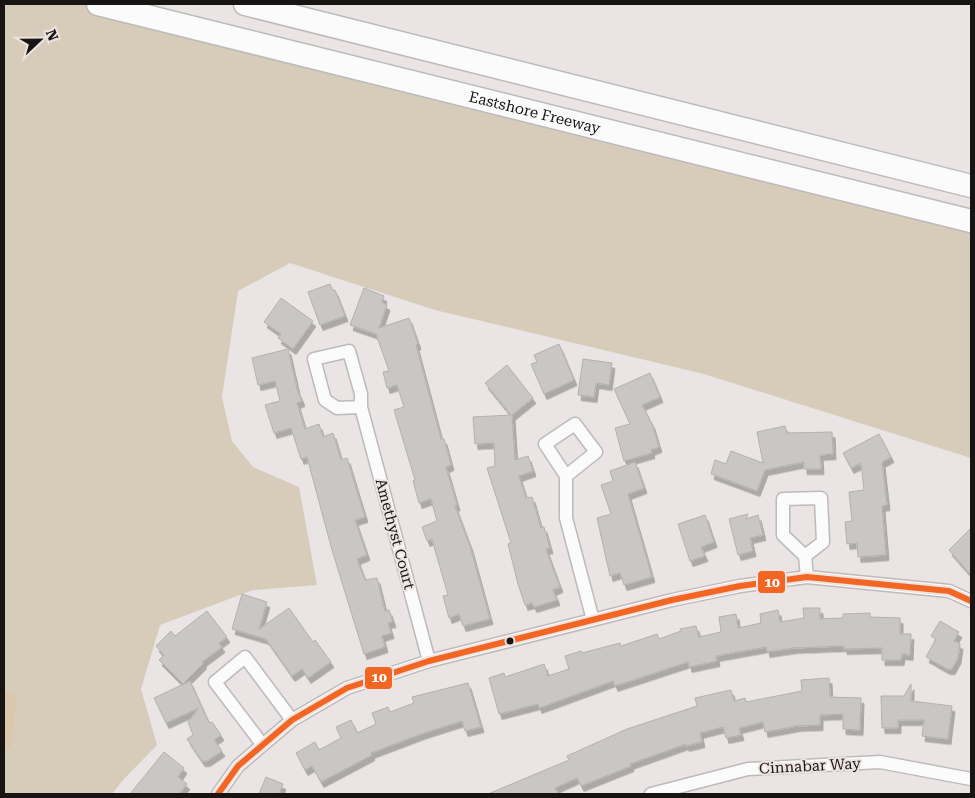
<svg xmlns="http://www.w3.org/2000/svg" width="975" height="798" font-family="'Roboto Serif',serif">
  <style>
    .green { fill: #d7cbba }
    .forest { fill: #dbc7ab }
    .building { fill: #c9c6c4; stroke: #b4b0af; filter: url(#shadow) }
    .lines { fill: none; stroke-linecap: round; stroke-linejoin: round }
    .street-casing { stroke: #bdbab9; stroke-width: 15 }
    .highway-casing { stroke: #bdbab9; stroke-width: 25 }
    .street { stroke: #fcfbfb; stroke-width: 12 }
    .highway { stroke: #fcfbfb; stroke-width: 22 }
    .bus-1-casing { stroke: #ede4e1; stroke-width: 10 }
    .bus-1 { stroke: #f26522; stroke-width: 6 }
    .bus-dot { fill: #181414; stroke: #ede4e1; stroke-width: 2 }
    .labels { text-anchor: middle; dominant-baseline: central; stroke-width: 4; stroke-linejoin: round; paint-order: stroke }
    .street-label { font-size: 15px; fill: #181414; stroke: #ede4e1 }
    .line-badge { stroke: #ede4e1; stroke-width: 2 }
    .badge-label { font-size: 14px; text-anchor: middle; font-weight: bold; fill: #fff }
  </style>
  <defs>
    <filter id="shadow"><feDropShadow dx="3" dy="5.5" stdDeviation="0" flood-color="#0004"/></filter>
  </defs>
  <rect width="100%" height="100%" fill="#eae5e4"/>
  <path class="green" d="M4 4H98L971 221V458L704 374 435 310 290 263 238 291 222 397 232 441 253 467 299 487 317 585 253 590 160 625 141 689 157 745 123 780 112 794H4Z"/>
  <path class="forest" d="M4 691 17 695 11 747 4 752Z"/>
  <path class="building" d="M330 284 333 291 335 290 345 316 320 325 308 292Z
    M364 288 384 296 382 302 387 305 379 328 409 318 418 344 416 345 441 439H444L451 465 446 467 457 505 455 506 470 546 490 619 463 626 459 614 449 618 443 596 448 595 439 564 432 539 427 541 422 527 437 521 431 499 419 503 413 481 415 480 394 410 404 407 397 385 387 388 383 372 389 371 376 334 350 325Z
    M281 298 313 321 293 349 278 338 281 334 264 322Z
    M559 344 574 380 544 394 531 364 537 362 534 355Z
    M288 349 297 389 302 401 297 403 305 429 319 424 323 437 333 433 341 460 347 458 365 517 355 520 367 555 357 559 365 580 377 578 385 611 389 610 393 622 388 623 391 633 382 636 385 647 364 654 332 550 307 457 301 459 291 428 274 433 265 405 280 401 275 381 258 385 252 358Z
    M583 359 612 363 609 385 596 383 594 397 578 395Z
    M507 365 533 398 512 415 515 460 528 456 533 471 519 476 526 498 532 497 541 528 544 527 550 548 546 549 560 587 553 590 557 600 534 607 532 603 525 605 518 584 508 544 511 543 487 468 495 466 494 443 475 444 473 417 511 415 485 383Z
    M650 373 660 397 642 405 652 424 659 447 651 450 652 453 624 461 615 428 630 424 614 389Z
    M785 426 787 433 832 432 833 454 820 455 821 469H804V462L765 470 757 491 711 474 715 460 726 464 731 451 763 463 757 432Z
    M879 434 891 457 882 462 887 505 882 506 886 555 858 557 857 543 847 544 845 522 852 521 849 492 864 490 861 463 851 468 843 453Z
    M635 462 644 488 628 494 652 577 624 585 620 573 610 576 597 518 611 514 601 485 613 481 610 471Z
    M748 514 746 519 758 515 763 535 750 538 753 551 738 555 729 519Z
    M705 515 714 542 701 547 705 556 690 561 678 524Z
    M971 528V575L949 550Z
    M242 594 267 602 259 629 289 608 313 642 315 640 331 662 308 678 302 669 292 676 266 639 232 629Z
    M803 608H820V619L843 618V614L870 613V617L900 618V634H911L910 655 902 654 901 660H882V648L844 649V646L793 648 767 652 766 647 716 656 717 661 689 667 688 662 615 686 613 681 539 708 538 704 499 714 489 678 504 673 505 677 544 664 548 676 569 669 565 656 581 651 582 653 620 643 621 646 657 634 659 639 681 631 680 629 696 626 699 637 721 632 719 617 736 614 738 628 761 623 760 614 778 610 780 622 804 618Z
    M207 611 227 637 219 643 222 647 202 662 204 663 183 684 159 660 164 655 156 646 171 631 175 636Z
    M940 621 959 632 954 641 960 644 958 658 952 669H947L926 657 936 639 931 636Z
    M829 678 830 697 861 698 860 730 843 729V714L820 715V725L797 726 765 732 763 722 739 728 741 735 726 738 723 727 700 733 702 742 686 746V744L630 764 631 766 581 786 577 778 555 788 558 794H488L569 760 567 756 627 729 697 706 695 698 731 690 734 701 745 698 746 702 802 691 801 680Z
    M190 681 209 723 212 722 221 735 214 740 222 751 207 761H202L187 739 193 735 188 722 199 708 166 723 154 698Z
    M468 683 481 727 465 731 462 721 424 733 371 753 372 755 321 782 312 766 305 770 296 753 315 742 319 750 341 738 336 727 351 720 357 733 376 724 372 713 388 707 390 712 414 703 412 697Z
    M911 684V701L952 706 948 739 922 736 924 720H898V728H882L881 696H904Z
    M164 752 184 768 178 777 187 784 179 794H130Z
    M266 777 283 784 279 794H259Z"/>
  <g class="lines">
    <defs>
      <path id="street" d="M361 407 337 408 325 400 314 359 349 351 361 394V407L429 661
        M566 476 545 444 575 424 596 452 566 476V518L593 620
        M805 556 783 535V499L821 498 823 542 805 556 807 577
        M262 744 215 682 245 657 292 720
        M218 794 238 766 292 720 347 688 429 661 672 600 740 586 807 577 949 591 971 601
        M651 794 748 769 880 762 971 779"/>
      <g id="highway">
        <path id="s1" d="M98 4 971 221"/>
        <path d="M245 4 971 186"/>
      </g>
    </defs>
    <use href="#street" class="street-casing"/>
    <use href="#highway" class="highway-casing"/>
    <use href="#street" class="street"/>
    <use href="#highway" class="highway"/>
    <defs>
      <path id="bus-1" d="M218 794 238 766 292 720 347 688 429 661 672 600 740 586 807 577 949 591 971 601"/>
    </defs>
    <use href="#bus-1" class="bus-1-casing"/>
    <use href="#bus-1" class="bus-1"/>
  </g>
  <circle class="bus-dot" cx="510" cy="641" r="4.5"/>
  <g class="labels">
    <g class="street-label">
      <text stroke="none"><textPath href="#s1" startOffset="450">Eastshore Freeway</textPath></text>
      <text transform="translate(395 534) rotate(75)">Amethyst Court</text>
      <text transform="translate(810 766) rotate(-3)">Cinnabar Way</text>
    </g>
  </g>
  <g class="line-badge">
    <rect x="757" y="570" width="29" height="24" rx="5" fill="#f26522"/>
    <rect x="364" y="666" width="29" height="24" rx="5" fill="#f26522"/>
  </g>
  <g class="badge-label">
    <text x="772" y="587">10</text>
    <text x="379" y="682">10</text>
  </g>
  <rect width="975" height="798" fill="none" stroke="#181414" stroke-width="10"/>
  <g transform="translate(40 40) rotate(68)" stroke="#ede4e1" stroke-width="4" paint-order="stroke">
  <path d="M0-4L9 19L0 12L-9 19Z" fill="#181414"/>
  <text y="-8" font-size="14" font-weight="bold" text-anchor="middle" fill="#181414">N</text>
  </g>
</svg>
